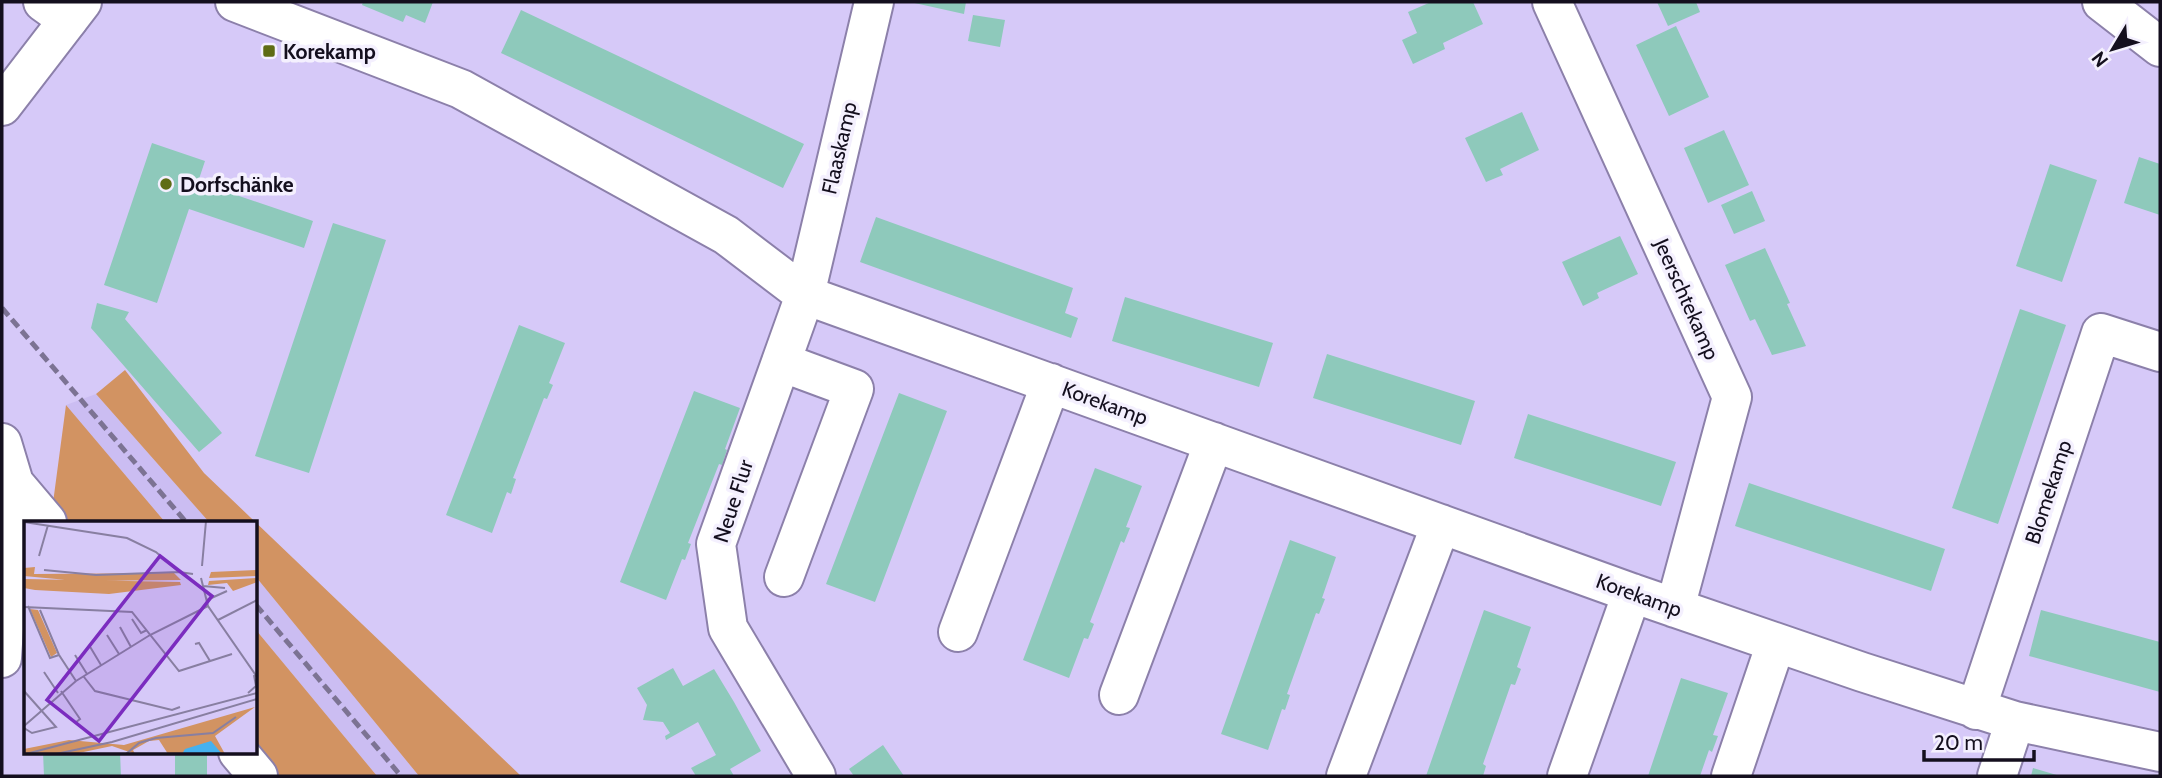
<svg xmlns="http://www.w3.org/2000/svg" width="2162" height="778" font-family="Cabin,sans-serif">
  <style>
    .built { fill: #cbbdf2 }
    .green { fill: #d29362 }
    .building { fill: #8ec9bb }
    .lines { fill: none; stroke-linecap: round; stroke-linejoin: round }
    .minor-casing { stroke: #8c80aa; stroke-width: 42 }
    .major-casing { stroke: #8c80aa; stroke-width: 42 }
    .minor { stroke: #fff; stroke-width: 38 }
    .major { stroke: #fff; stroke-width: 38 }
    .rail { stroke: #7c7393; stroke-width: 5; stroke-dasharray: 10 5; stroke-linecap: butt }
    .poi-dot { fill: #5f6c14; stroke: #f4f0fe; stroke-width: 2.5 }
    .labels { text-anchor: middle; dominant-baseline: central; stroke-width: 7; stroke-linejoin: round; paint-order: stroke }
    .poi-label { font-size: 21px; font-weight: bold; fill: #140f1e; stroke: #f4f0fe; text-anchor: start }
    .street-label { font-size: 21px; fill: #140f1e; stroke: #f4f0fe }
    .inset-road { fill: none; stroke: #887fa1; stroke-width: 2 }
    .view { fill: #7b2cbf; fill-opacity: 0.15; stroke: #7b2cbf; stroke-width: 3.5 }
    .inset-edge { fill: none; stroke: #140f1e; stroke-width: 3.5 }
  </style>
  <rect width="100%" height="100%" fill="#d6c9f8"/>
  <path class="built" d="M96 394 209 522H165L66 405Z
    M256 577 419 776H377L256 630Z"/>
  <path class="green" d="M125 370 204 473 521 776H419L256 577V522H209L96 394Z
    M66 405 165 522H55L51 518Z
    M256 630 377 776H270L256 752Z"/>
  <path class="building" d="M363 2H433L425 23 406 15 403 22 362 5Z
    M910 2H966L964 14Z
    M1431 2H1473L1483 24 1443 43 1445 49 1413 64 1402 40 1417 33 1408 12Z
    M1657 2H1696L1700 12 1668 26Z
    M521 10 804 144 783 188 501 53Z
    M973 15 1005 20 1000 47 968 41Z
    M1676 26 1709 97 1669 116 1636 45Z
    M1522 112 1539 150 1500 169 1503 175 1486 182 1465 138Z
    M1724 130 1749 185 1708 203 1684 148Z
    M152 143 205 161 198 182 313 221 304 248 189 209 157 303 104 285Z
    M2139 157 2160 164V215L2124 203Z
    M2050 164 2097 180 2062 282 2016 266Z
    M1752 191 1765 221 1734 234 1721 205Z
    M876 217 1073 288 1065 313 1078 318 1071 338 860 262Z
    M333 223 386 240 309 473 255 456Z
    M1620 236 1638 274 1597 293 1599 298 1583 306 1562 262Z
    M1765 248 1790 303 1787 304 1806 346 1772 355 1755 319 1750 321 1725 265Z
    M1125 297 1273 343 1259 387 1112 341Z
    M97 303 129 312 125 319 222 433 199 452 91 328Z
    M2020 309 2066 325 1998 524 1952 508Z
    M519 325 565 343 549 383 553 385 547 399 544 398 513 478 516 479 511 494 507 492 492 533 446 515Z
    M1327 354 1475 401 1461 445 1313 398Z
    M694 391 740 408 725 449 727 450 722 465 719 464 688 543 691 544 685 560 682 559 666 600 620 582Z
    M899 393 947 411 875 602 826 584Z
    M1528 414 1676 462 1661 506 1514 458Z
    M1095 468 1142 486 1126 527 1130 528 1124 543 1121 541 1090 622 1094 624 1088 639 1084 638 1069 678 1023 660Z
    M1749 483 1945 549 1931 591 1735 526Z
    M1290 540 1336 557 1322 598 1325 599 1319 614 1316 613 1287 694 1290 695 1285 710 1282 709 1268 750 1221 734Z
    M1484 610 1531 627 1517 667 1521 669 1515 685 1511 684 1483 764 1486 766 1483 776H1426Z
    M2041 610 2160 642V692L2029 656Z
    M673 668 683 686 714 669 734 702 761 751 730 769 734 776H696L691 768 716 755 698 722 666 740 665 736 670 733 663 722 643 720 647 705 637 688Z
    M1681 678 1728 693 1713 735 1718 736 1712 752 1709 750 1700 776H1648Z
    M883 745 904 776H854L849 769Z
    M43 752H120L121 776H44Z
    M175 752H207V776H175Z
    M2033 768 2060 776H2031Z"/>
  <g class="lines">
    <defs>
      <path id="minor" d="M43 2 68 20
        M235 2 461 89 726 235 805 295 1632 593 1862 672 2015 721 2160 752
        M1552 2 1732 397 1675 608
        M781 362 854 389 784 577
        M2 443 14 483 2 658
        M14 483 47 522
        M958 632 1051 383
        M1119 695 1214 442
        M1976 710 2101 333 2160 352
        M238 752 258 776
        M816 776 728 628 716 544 805 295 874 2
        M1346 776 1441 524
        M1567 776 1632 593
        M1731 776 1776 643
        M1997 776 2015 721"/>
      <path id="major" d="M2102 2 2160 47
        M2 106 82 2"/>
    </defs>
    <use href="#minor" class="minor-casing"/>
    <use href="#major" class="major-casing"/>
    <use href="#minor" class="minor"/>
    <use href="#major" class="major"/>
    <path class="rail" d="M2 308 186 522
      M256 605 401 776"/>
  </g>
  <g class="poi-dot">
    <rect x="262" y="44" width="14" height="14" rx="3.5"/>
    <circle cx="166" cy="184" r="7"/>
  </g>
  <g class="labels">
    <g class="poi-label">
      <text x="283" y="51">Korekamp</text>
      <text x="180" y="184">Dorfschänke</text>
    </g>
    <g class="street-label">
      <text transform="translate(839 148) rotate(-77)">Flaaskamp</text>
      <text transform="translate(1687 299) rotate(66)">Jeerschtekamp</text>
      <text transform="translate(1105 403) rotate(20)">Korekamp</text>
      <text transform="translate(2048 492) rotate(-72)">Blomekamp</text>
      <text transform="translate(733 501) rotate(-72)">Neue Flur</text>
      <text transform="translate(1639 595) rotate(20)">Korekamp</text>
    </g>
  </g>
  <g transform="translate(24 521)">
    <rect width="233" height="233" fill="#d6c9f8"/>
    <path d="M11 46 10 53 150 52 157 59 54 60 0 55V47ZM233 49V55L185 57 187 51ZM233 57V61L209 70 203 62 184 64 185 60ZM0 58 156 61 157 64 85 73 11 69 0 67ZM6 88 14 89 33 132 27 136ZM231 186 191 215 201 233H144L135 219 125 220 109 229 111 233 88 225 50 233H0V228L45 219 100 224Z" fill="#d29362"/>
    <path d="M187 220 198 233H158L161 228Z" fill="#45b1ef"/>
    <path class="inset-road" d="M0 1 103 17 132 31 155 51 169 53M15 35 24 4M178 45 182 0M20 49 72 54 155 51M177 57 184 85 233 156M179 65 201 67M183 79 203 70M4 85 26 137 35 134 52 160M0 86 108 91 155 150 208 133M16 89 35 134M108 98 117 112 123 109M194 99 233 79M96 106 107 126M83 114 95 133M171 123 175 122 186 140M65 124 77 144M51 134 63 153M20 151 34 172M60 156 71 170 148 189 156 186M0 170 32 206 8 212 0 207M37 170 56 198 51 202M224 172 232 165 230 154M0 205 52 160 126 114 184 85M2 233 233 172M32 233 88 221 233 178M102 233 115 222 132 217 189 212 212 196"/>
    <path class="view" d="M136 35 188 75 75 220 23 179Z"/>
    <rect width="233" height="233" class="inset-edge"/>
  </g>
  <rect width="2162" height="778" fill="none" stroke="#140f1e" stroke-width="7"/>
  <g transform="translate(2113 49) rotate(232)" stroke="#f4f0fe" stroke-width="5" paint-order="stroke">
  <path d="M0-5L12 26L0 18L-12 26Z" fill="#140f1e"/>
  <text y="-10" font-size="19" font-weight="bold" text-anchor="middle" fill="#140f1e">N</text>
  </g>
  <path d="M1924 750v10h110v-10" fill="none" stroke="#140f1e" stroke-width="3.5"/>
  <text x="1934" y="750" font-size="21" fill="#140f1e" stroke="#f4f0fe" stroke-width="5" paint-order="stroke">20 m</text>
</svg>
